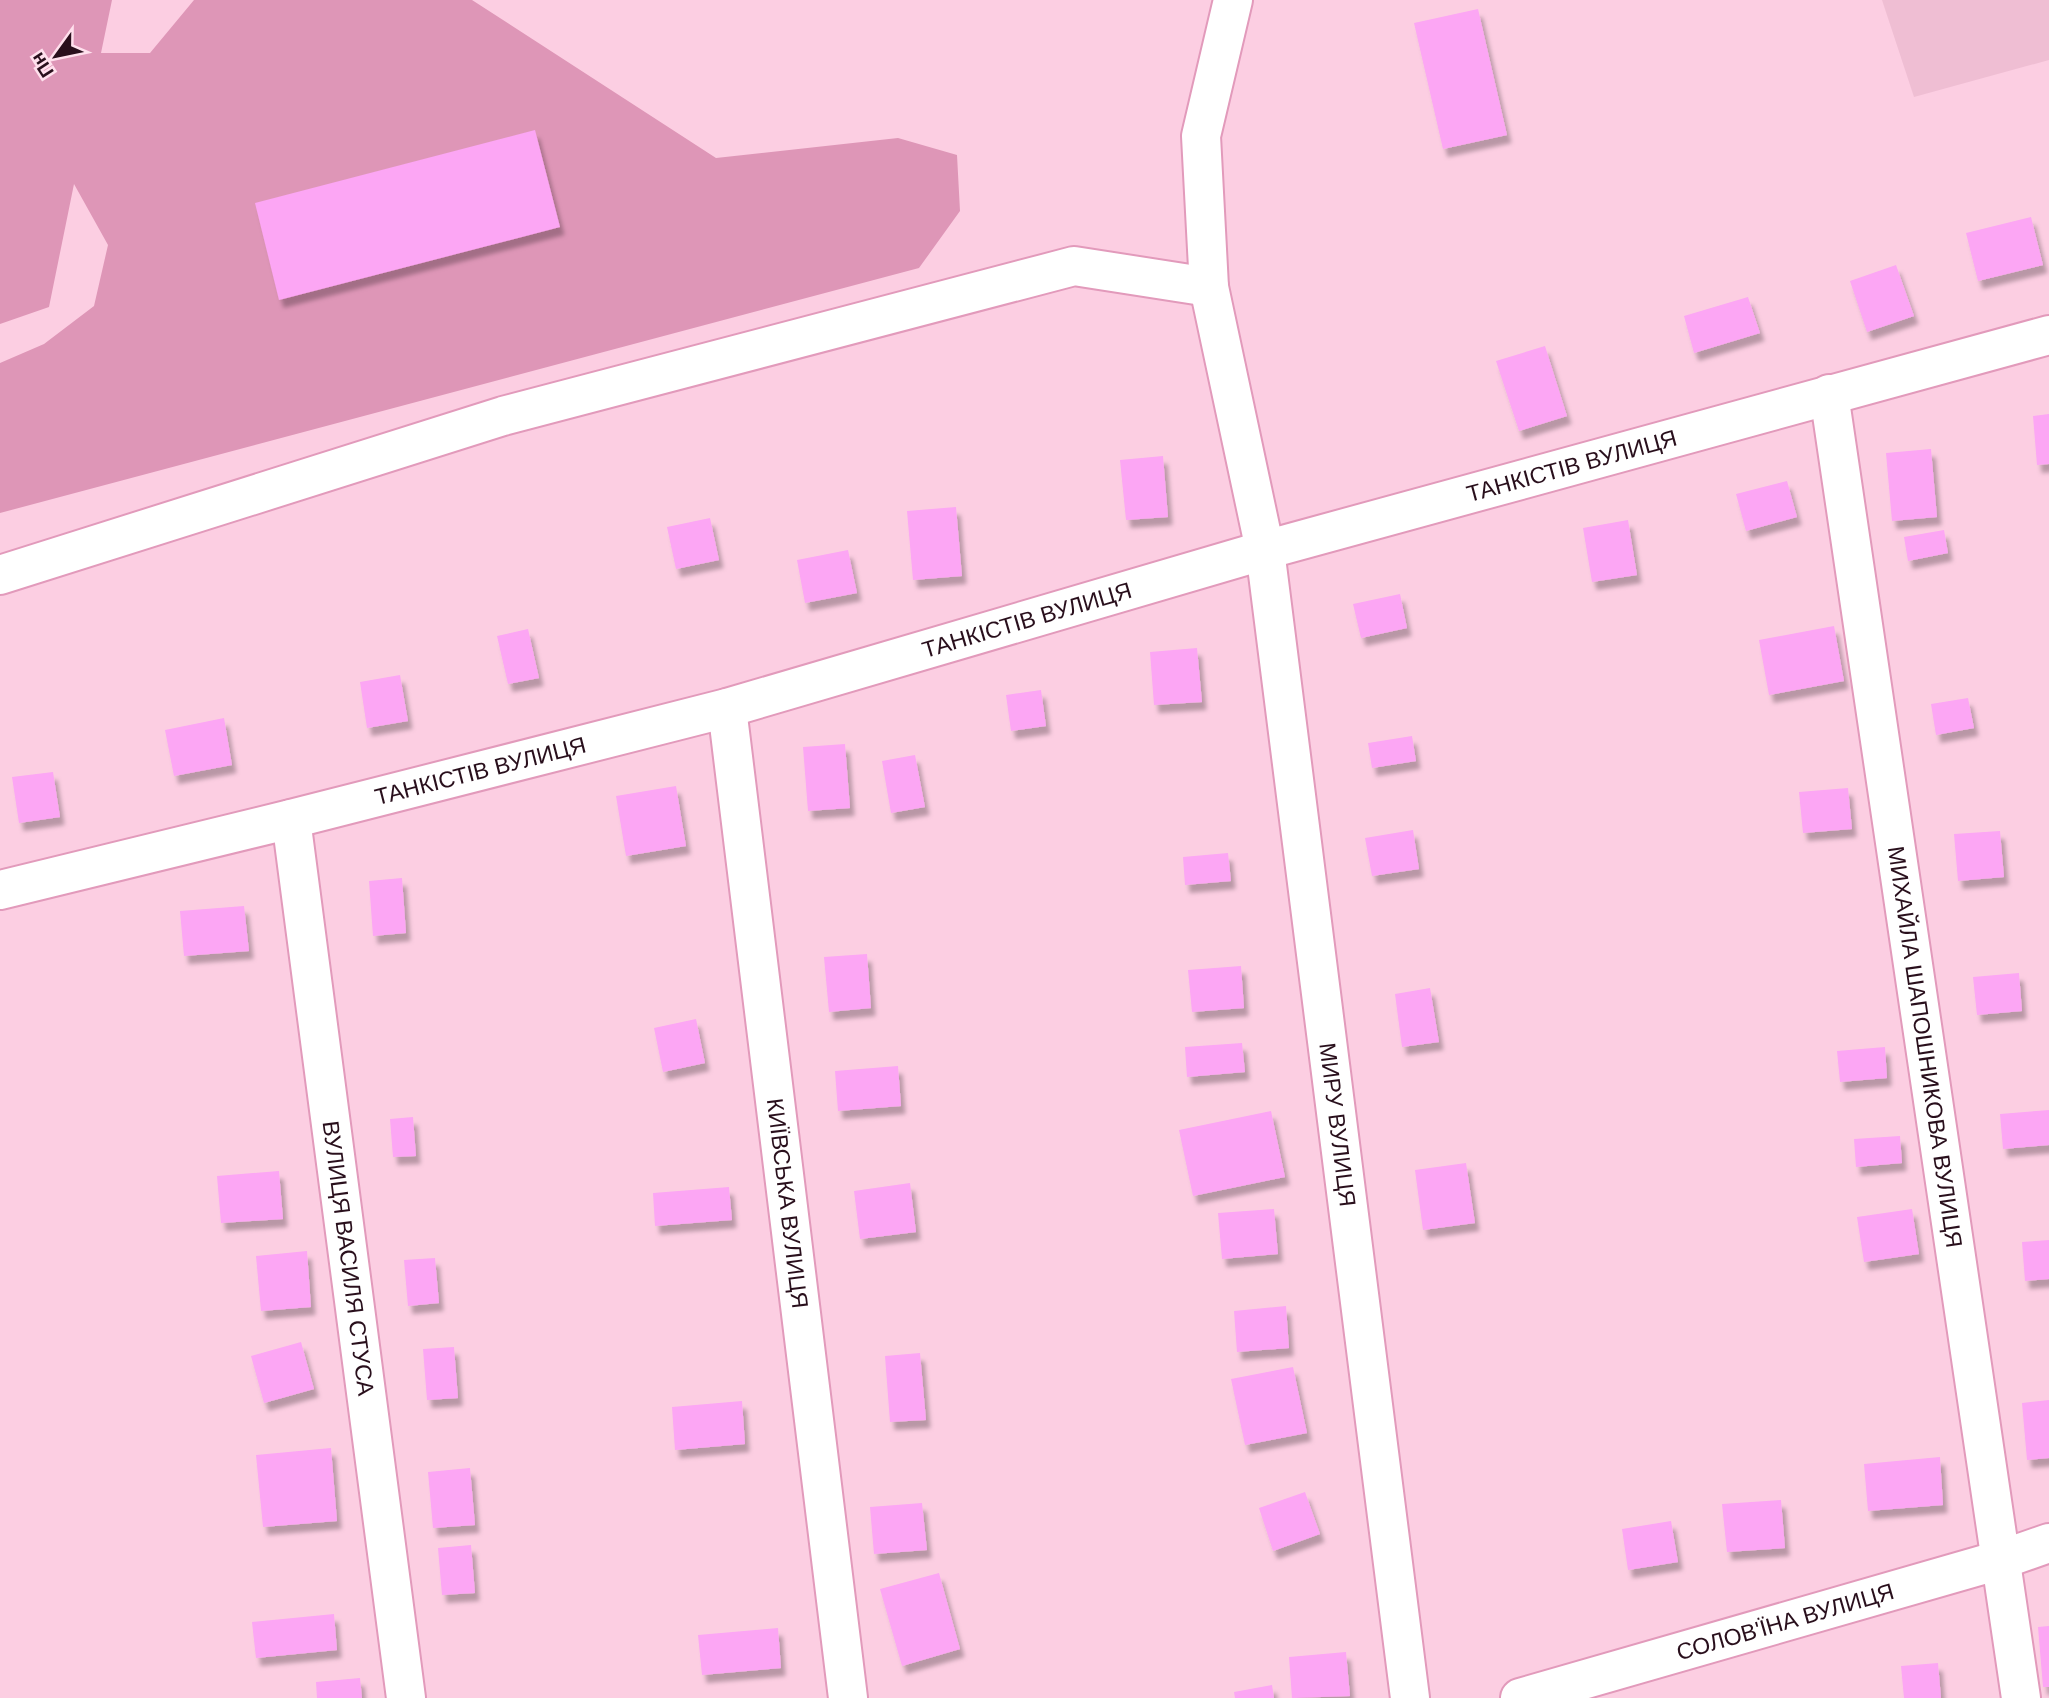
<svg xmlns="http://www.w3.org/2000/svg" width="2049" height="1698" font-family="Arial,sans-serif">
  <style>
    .built { fill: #efbed3 }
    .green { fill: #de96b7 }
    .building { fill: #fca6f4; filter: url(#shadow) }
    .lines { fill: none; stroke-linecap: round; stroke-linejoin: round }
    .minor-casing { stroke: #e29abb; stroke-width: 42 }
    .tertiary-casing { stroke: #e29abb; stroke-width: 42 }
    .secondary-casing { stroke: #e29abb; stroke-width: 42 }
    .minor { stroke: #fff; stroke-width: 38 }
    .tertiary { stroke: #fff; stroke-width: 38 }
    .secondary { stroke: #fff; stroke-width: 38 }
    .labels { text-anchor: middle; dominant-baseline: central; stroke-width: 7; stroke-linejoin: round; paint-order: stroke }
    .street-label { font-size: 23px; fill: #290f1c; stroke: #ffe0ed }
  </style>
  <defs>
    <filter id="shadow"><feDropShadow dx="4.5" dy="8" stdDeviation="2" flood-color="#0004"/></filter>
  </defs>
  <rect width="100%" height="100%" fill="#fccee2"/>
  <path class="built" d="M1882 0H2049V60L1914 97Z"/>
  <path class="green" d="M0 0H112L101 53H150L194 0H472L716 158 898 138 957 155 960 211 919 268 0 513V363L44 344 94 306 108 245 74 184 49 307 0 324Z"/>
  <path class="building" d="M1478 9 1507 135 1443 149 1414 23Z
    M535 130 560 227 279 300 255 203Z
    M2031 217 2043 265 1978 281 1966 233Z
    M1896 265 1914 316 1867 332 1850 281Z
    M1748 297 1760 333 1694 353 1684 316Z
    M1545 346 1567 416 1519 431 1496 361Z
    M2049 414V464L2037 465 2033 416Z
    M1931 449 1937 517 1892 521 1886 453Z
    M1163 456 1168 517 1126 520 1120 460Z
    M1787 481 1797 517 1746 531 1736 494Z
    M956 507 962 576 913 580 907 511Z
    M710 518 719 560 676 569 667 527Z
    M1628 520 1637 575 1592 582 1583 528Z
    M1944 530 1948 553 1908 561 1904 537Z
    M848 550 857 593 805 603 797 560Z
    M1400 594 1407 628 1361 638 1353 604Z
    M1834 626 1844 681 1769 695 1759 640Z
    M528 629 539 678 508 684 497 636Z
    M1197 648 1202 702 1154 705 1150 652Z
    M400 675 408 721 367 728 360 682Z
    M1041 690 1046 726 1011 731 1006 695Z
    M1968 698 1974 728 1936 735 1931 704Z
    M224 718 232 765 174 776 165 730Z
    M1412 736 1416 761 1372 768 1368 743Z
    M845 744 850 808 808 811 803 747Z
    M915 755 925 807 891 813 882 761Z
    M53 772 60 817 19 823 12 777Z
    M676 786 686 846 626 856 616 796Z
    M1848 788 1852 829 1803 833 1799 792Z
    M1413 830 1419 869 1372 876 1365 838Z
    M2000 831 2004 877 1958 881 1954 834Z
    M1228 853 1231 881 1185 885 1183 857Z
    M402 878 406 933 373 936 369 881Z
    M244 906 249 951 184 956 180 911Z
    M867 954 871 1008 829 1012 824 957Z
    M1241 966 1244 1008 1192 1012 1188 970Z
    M2019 973 2022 1011 1977 1015 1973 977Z
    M1430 988 1439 1042 1402 1047 1395 994Z
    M696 1019 705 1063 663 1072 654 1028Z
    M1242 1043 1245 1072 1187 1077 1185 1047Z
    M1885 1047 1887 1078 1840 1082 1837 1051Z
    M898 1066 901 1106 838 1111 835 1071Z
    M2049 1110V1145L2003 1149 2000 1114Z
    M1271 1111 1285 1177 1193 1196 1179 1130Z
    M413 1117 416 1156 393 1157 390 1119Z
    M1900 1136 1902 1163 1856 1167 1854 1139Z
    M1466 1163 1475 1223 1423 1230 1415 1170Z
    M279 1171 283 1219 221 1223 217 1176Z
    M910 1183 916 1232 860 1239 854 1191Z
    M729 1187 732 1220 655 1226 653 1193Z
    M1274 1209 1278 1254 1222 1259 1218 1213Z
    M1912 1209 1919 1254 1864 1262 1857 1217Z
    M2049 1240V1279L2025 1281 2022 1242Z
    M307 1251 311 1307 261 1311 256 1256Z
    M435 1258 439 1303 408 1306 404 1260Z
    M1286 1306 1289 1348 1237 1352 1234 1311Z
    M301 1342 314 1389 264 1403 251 1356Z
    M454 1347 458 1398 427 1400 423 1349Z
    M920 1353 926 1420 890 1422 885 1356Z
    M1293 1367 1307 1433 1245 1445 1231 1379Z
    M2049 1400V1458L2027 1460 2022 1403Z
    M742 1401 745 1444 675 1450 672 1407Z
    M331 1448 337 1521 263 1527 256 1455Z
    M1940 1457 1943 1505 1868 1511 1864 1464Z
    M470 1468 475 1525 433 1528 428 1472Z
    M1305 1492 1320 1534 1273 1551 1259 1508Z
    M1781 1500 1785 1548 1727 1552 1722 1504Z
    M922 1503 927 1550 874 1554 870 1507Z
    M1671 1521 1678 1562 1628 1570 1622 1529Z
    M471 1545 475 1593 442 1595 438 1548Z
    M939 1573 960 1649 902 1666 880 1589Z
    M334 1614 337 1650 256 1658 252 1622Z
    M2049 1626V1687H2043L2038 1627Z
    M778 1628 781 1668 702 1675 698 1635Z
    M1346 1652 1350 1696 1292 1698 1289 1657Z
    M1938 1663 1941 1698H1904L1901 1666Z
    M360 1678 362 1698H317L316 1682Z
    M1272 1685 1274 1698H1235L1234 1692Z"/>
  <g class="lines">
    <defs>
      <g id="minor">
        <path id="s1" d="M1829 394 2021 1698"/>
        <path id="s2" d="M727 708 848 1698"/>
        <path id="s3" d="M291 819 406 1698"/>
        <path id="s4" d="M0 890 291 819 727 708 1265 550"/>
        <path id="s5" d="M1520 1698 2003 1559 2049 1543"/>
      </g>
      <g id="tertiary">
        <path id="s6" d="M1265 550 2049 335"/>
        <path d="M0 575 503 416 1074 266 1209 287"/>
      </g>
      <g id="secondary">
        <path id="s7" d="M1233 0 1201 136 1209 287 1265 550 1410 1698"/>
      </g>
    </defs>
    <use href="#minor" class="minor-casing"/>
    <use href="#tertiary" class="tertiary-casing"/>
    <use href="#secondary" class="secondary-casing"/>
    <use href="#minor" class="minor"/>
    <use href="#tertiary" class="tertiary"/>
    <use href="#secondary" class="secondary"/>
  </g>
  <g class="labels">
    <g class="street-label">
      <text stroke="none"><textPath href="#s6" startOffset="318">ТАНКІСТІВ ВУЛИЦЯ</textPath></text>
      <text stroke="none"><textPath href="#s4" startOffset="1062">ТАНКІСТІВ ВУЛИЦЯ</textPath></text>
      <text stroke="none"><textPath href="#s4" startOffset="495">ТАНКІСТІВ ВУЛИЦЯ</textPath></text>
      <text stroke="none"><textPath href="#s1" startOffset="660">МИХАЙЛА ШАПОШНИКОВА ВУЛИЦЯ</textPath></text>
      <text stroke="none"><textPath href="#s7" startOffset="1139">МИРУ ВУЛИЦЯ</textPath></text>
      <text stroke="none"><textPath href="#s2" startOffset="499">КИЇВСЬКА ВУЛИЦЯ</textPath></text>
      <text stroke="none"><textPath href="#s3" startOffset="443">ВУЛИЦЯ ВАСИЛЯ СТУСА</textPath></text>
      <text stroke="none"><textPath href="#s5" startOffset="276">СОЛОВ'ЇНА ВУЛИЦЯ</textPath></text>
    </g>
  </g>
  <g transform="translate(56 56) rotate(237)" stroke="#ffe0ed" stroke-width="5" paint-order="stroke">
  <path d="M0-5L12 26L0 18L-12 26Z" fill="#290f1c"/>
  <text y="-10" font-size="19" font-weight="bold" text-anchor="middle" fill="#290f1c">Пн</text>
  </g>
</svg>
